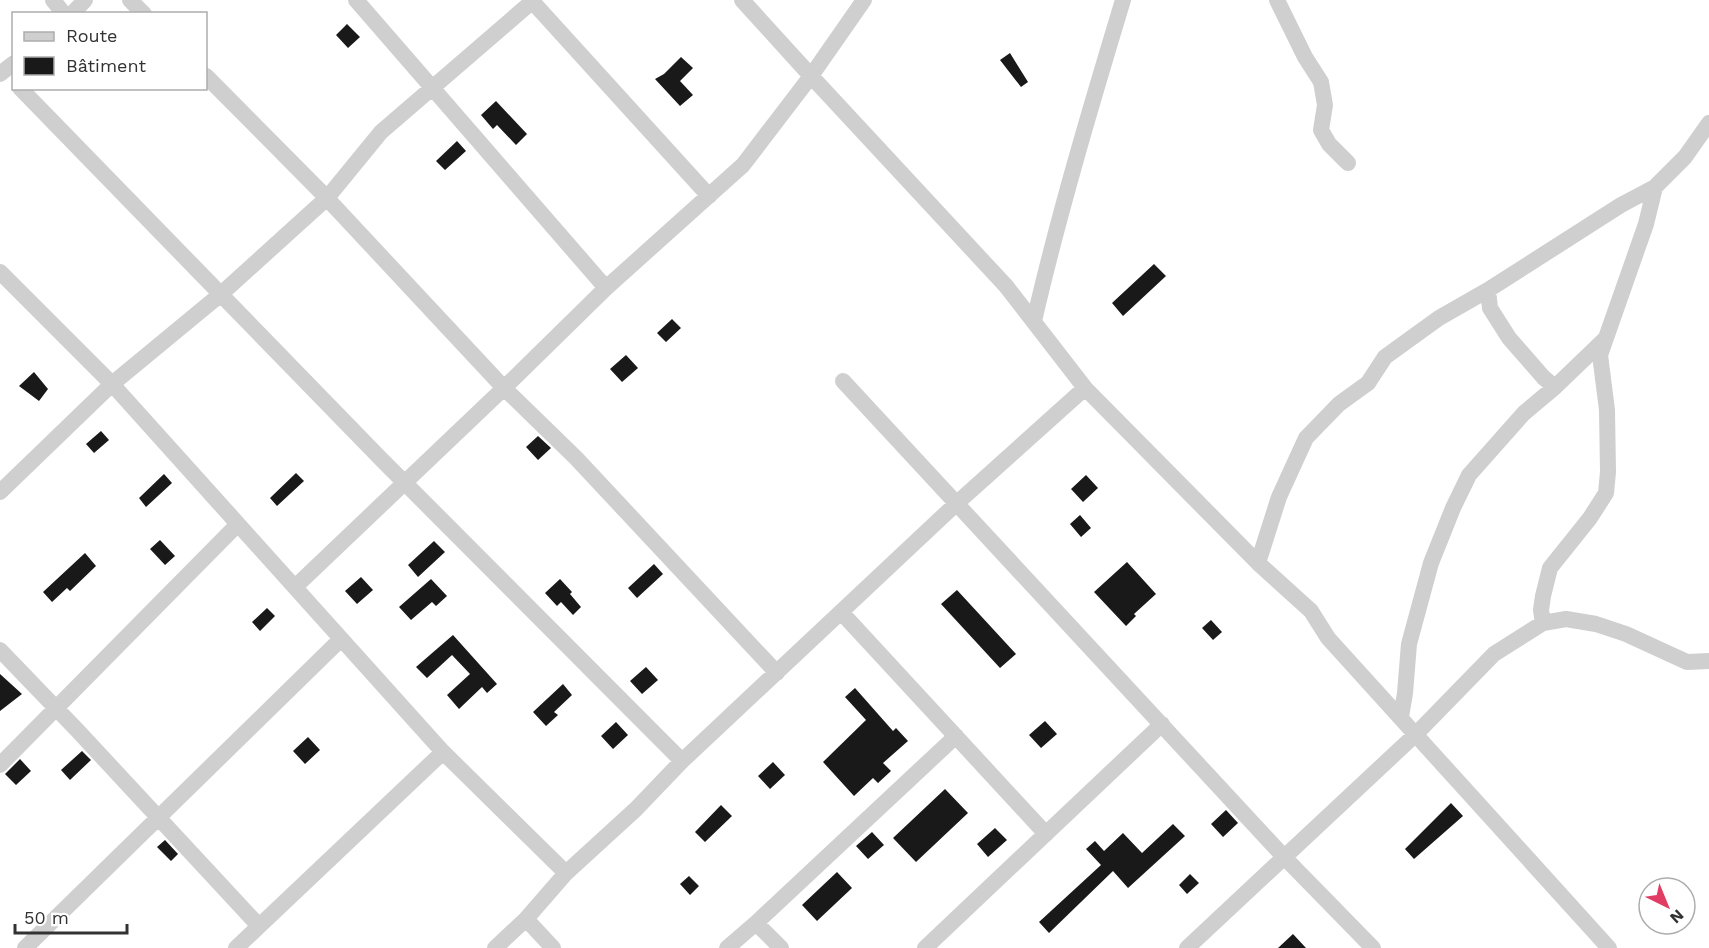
<svg xmlns="http://www.w3.org/2000/svg" width="1709" height="948" font-family="'Work Sans',sans-serif">
  <style>
    .building { fill: #191919 }
    .lines { fill: none; stroke-linecap: round; stroke-linejoin: round }
    .street { stroke: #cfcfcf; stroke-width: 16 }
  </style>
  <rect width="100%" height="100%" fill="#fff"/>
  <path class="building" d="M347 24 360 37 348 48 336 35Z
    M1010 53 1028 82 1021 87 1000 60Z
    M681 57 693 68 680 81 693 95 680 106 655 79 664 74Z
    M496 101 527 134 516 145 497 125 493 129 481 115Z
    M457 141 466 151 445 170 436 161Z
    M1154 264 1166 276 1123 316 1112 303Z
    M672 319 681 328 666 342 657 333Z
    M626 355 638 368 622 382 610 369Z
    M34 372 48 389 39 401 19 386Z
    M101 431 109 440 94 453 86 444Z
    M538 436 551 448 538 460 526 447Z
    M296 473 304 481 277 506 270 498Z
    M164 474 172 483 146 507 139 498Z
    M1086 475 1098 488 1083 502 1071 489Z
    M1080 515 1091 528 1081 537 1070 524Z
    M160 540 175 556 165 565 150 549Z
    M434 541 445 552 418 577 408 565Z
    M85 553 96 566 70 591 67 588 52 602 43 592Z
    M1127 562 1156 594 1134 614 1136 616 1126 626 1094 592Z
    M654 564 663 574 637 598 628 588Z
    M361 577 373 590 357 604 345 591Z
    M431 579 447 596 436 606 432 602 411 620 399 607Z
    M560 579 572 592 570 594 581 607 573 615 561 602 557 606 545 593Z
    M957 590 1016 654 1000 668 941 604Z
    M267 608 275 616 260 631 252 622Z
    M1211 620 1222 632 1213 640 1202 628Z
    M453 635 497 684 487 693 482 687 459 709 447 695 470 674 452 655 427 678 416 667Z
    M646 667 658 680 642 694 630 681Z
    M0 674 22 694 0 711Z
    M563 684 572 695 554 712 558 715 546 726 533 712Z
    M855 688 893 731 896 728 908 741 883 763 891 771 878 783 873 778 854 796 823 762 866 720 845 697Z
    M1045 721 1057 734 1041 748 1029 735Z
    M616 722 628 735 613 749 601 736Z
    M308 737 320 750 305 764 293 751Z
    M82 751 91 760 70 780 61 770Z
    M20 759 31 771 16 785 5 774Z
    M773 762 785 775 770 789 758 776Z
    M945 789 968 813 916 862 893 838Z
    M1451 803 1463 816 1414 859 1405 849Z
    M721 805 732 816 705 842 695 832Z
    M1226 810 1238 823 1223 837 1211 824Z
    M1173 824 1185 836 1128 888 1113 871 1049 933 1039 922 1101 865 1086 849 1095 841 1104 851 1123 833 1142 853Z
    M995 828 1007 840 988 857 977 844Z
    M872 832 884 845 868 859 856 846Z
    M165 840 178 854 171 861 157 847Z
    M837 872 852 888 817 921 802 905Z
    M1190 874 1199 883 1187 894 1179 885Z
    M689 876 699 886 690 895 680 884Z
    M1293 934 1306 948H1278Z"/>
  <g class="lines">
    <path class="street" d="M53 0 64 14
      M130 0 144 14
      M356 0 606 288
      M531 0 709 196
      M742 0 811 76 1006 286 1085 388 1258 563 1311 611 1328 638 1609 948
      M1277 0 1305 57 1321 82 1325 105 1321 130 1329 144 1348 163
      M72 14 85 0
      M0 74 14 63
      M206 76 322 193 504 388 576 458 777 673
      M20 88 382 460 682 761
      M0 272 112 384 443 752 566 873
      M1488 290 1490 308 1509 338 1544 378 1555 387
      M1034 321C1059 213 1091 106 1123 0
      M843 381 1285 858 1373 948
      M0 492 112 384 221 294 327 198 381 132 534 0
      M1258 563 1279 497 1306 438 1339 404 1368 383 1385 357 1439 318 1488 290 1621 205 1655 187 1685 157 1709 123
      M295 587 504 388 606 288 743 165 811 76 864 0
      M841 612 1046 834
      M1543 623 1566 619 1596 624 1626 634 1687 662 1709 661
      M0 650 78 731 259 926
      M1401 717 1405 693 1409 644 1431 563 1453 508 1469 475 1524 413 1555 387 1605 339
      M0 765 238 524
      M526 919 553 948
      M756 923 781 948
      M25 948 341 639
      M236 948 443 752
      M495 948 526 919 566 873 636 809 682 761 957 503 1085 388
      M727 948 756 923 956 736
      M925 948 1162 724
      M1187 948 1416 734 1494 654 1543 623 1541 610 1543 596 1550 568 1590 518 1606 493 1608 472 1607 410 1600 355 1646 224 1655 187"/>
  </g>
  <rect x="12" y="12" width="195" height="78" fill="#ffffff" stroke="#adadad" stroke-width="1.5"/>
  <rect x="24" y="32" width="30" height="9" fill="#cfcfcf" stroke="#adadad" stroke-width="1.5"/>
  <text x="66" y="42" font-size="18" fill="#323232">Route</text>
  <rect x="24" y="57" width="30" height="18" fill="#191919" stroke="#adadad" stroke-width="1.5"/>
  <text x="66" y="72" font-size="18" fill="#323232">Bâtiment</text>
  <g transform="translate(1667 906) rotate(137)"><circle r="28" fill="#ffffff" stroke="#adadad" stroke-width="1.5"/>
  <path d="M0-4.5L10 22L0 15L-10 22Z" fill="#e13c63"/>
  <text y="-9" font-size="16" font-weight="bold" text-anchor="middle" fill="#323232">N</text>
  </g>
  <path d="M15 924v9h112v-9" fill="none" stroke="#323232" stroke-width="3"/>
  <text x="24" y="924" font-size="18" fill="#323232" stroke="#ffffff" stroke-width="4.5" paint-order="stroke">50 m</text>
</svg>
